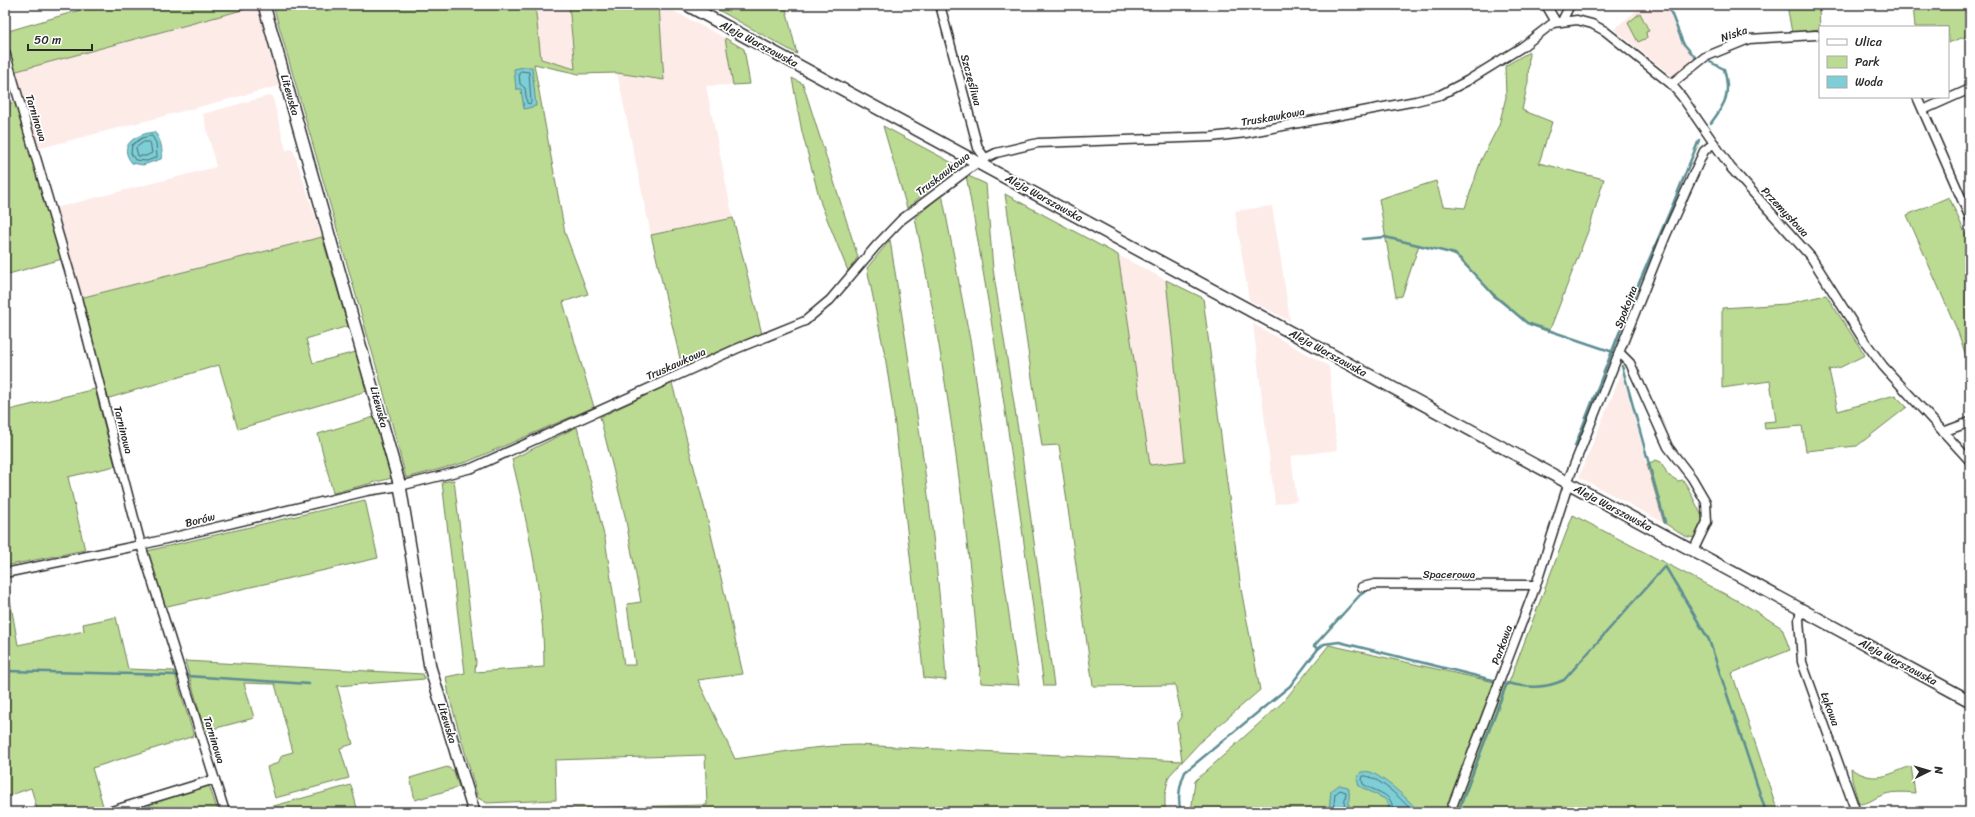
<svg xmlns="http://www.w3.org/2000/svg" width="1975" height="817" font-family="Sriracha,sans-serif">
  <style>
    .built { fill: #fdebe8 }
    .green { fill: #bbda92; stroke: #73825e }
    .water { fill: #7dced6; stroke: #5c8d92 }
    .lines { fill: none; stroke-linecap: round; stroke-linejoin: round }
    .shore { stroke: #4c6c6f; stroke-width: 1 }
    .stream { stroke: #5c8d92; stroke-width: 2.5 }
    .street-casing { stroke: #2b2b2b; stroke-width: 11 }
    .secondary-casing { stroke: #2b2b2b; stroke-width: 14 }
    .street { stroke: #fff; stroke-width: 8 }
    .secondary { stroke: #fff; stroke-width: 11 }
    .labels { text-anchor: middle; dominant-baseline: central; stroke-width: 3.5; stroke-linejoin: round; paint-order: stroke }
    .street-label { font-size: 11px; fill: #2b2b2b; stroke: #fff }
  </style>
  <rect width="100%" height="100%" fill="#fff"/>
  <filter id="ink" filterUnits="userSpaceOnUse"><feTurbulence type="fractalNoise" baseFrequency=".025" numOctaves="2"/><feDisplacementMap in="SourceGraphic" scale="8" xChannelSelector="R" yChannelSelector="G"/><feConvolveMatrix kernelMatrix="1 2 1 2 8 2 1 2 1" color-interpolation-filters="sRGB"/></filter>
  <g filter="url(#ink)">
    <path class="built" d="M535 5H569L575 69 541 59Z
      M659 5H662L725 38 733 85 706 86 733 218 651 235 617 73 664 80Z
      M1643 5H1666L1682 42 1696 59 1673 77 1614 29Z
      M257 6 279 86 37 149 13 72Z
      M272 95 286 150 293 149 322 237 79 298 55 208 216 167 203 114Z
      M1272 206 1281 260 1290 321 1249 300 1235 211Z
      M1118 255 1166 280 1185 461 1150 465Z
      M1253 324 1329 366 1337 450 1291 456 1297 501 1275 504Z
      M1622 372 1647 464 1664 523 1579 477Z"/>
    <path class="green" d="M97 5H257V6L13 72 5 44V32Z
      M273 5H535L541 59 575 69 569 5H659L664 80 617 73 579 74 534 64 565 233 588 294 563 302 594 407 467 462 406 478 385 397Z
      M712 5H785L797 54 713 7Z
      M1787 5H1819L1820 29 1792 33Z
      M1913 5H1970V35L1948 43V27H1915Z
      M1640 13 1649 31 1646 32 1647 38 1638 42 1628 23Z
      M725 38 744 49 750 84 733 85Z
      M1529 52 1528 82 1522 110 1552 122 1539 163 1604 179 1590 226 1549 332 1530 325 1493 296 1461 258 1440 250 1419 245 1402 296 1396 297 1379 199 1436 181 1443 206 1465 208 1481 160 1499 125 1506 97 1505 66Z
      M792 78 803 84 858 257 848 271 821 204 802 132Z
      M17 101 62 259 5 275V105Z
      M883 126 958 166 907 208Z
      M966 175 986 184 993 269 1022 455 1054 686H1044C1020 516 998 345 966 175Z
      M942 194 971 345 1019 685 981 683C968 527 947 372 915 218Z
      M1005 194 1118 255 1150 465 1185 461 1166 280 1203 298 1241 589 1260 690 1202 740 1169 776 1165 794V812H482L483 810 707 805 705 755 555 760 556 800 487 803 478 798 449 696 446 677 465 673 442 482 454 480 476 662 475 672 544 667C544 597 528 527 512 459L577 427 605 539 624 665H635L627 604 641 602 625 516 600 417 672 383 708 521 743 674 698 680 735 759C777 753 814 746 857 745L1182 761 1177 724 1182 717 1175 685 1093 686 1059 445 1042 446Z
      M1949 197 1970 244V368L1958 332 1907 215Z
      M733 218 762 334 682 367 651 235Z
      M322 237 348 326 306 339 313 363 356 352 367 391 238 429 219 365 106 399 80 298Z
      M890 240C913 386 937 532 946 680L924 678 893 408 885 356 867 268Z
      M1826 295 1865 355 1841 367 1829 370 1838 411 1895 395 1907 407 1857 446 1806 451 1802 426 1765 429 1764 422 1776 421 1770 381 1722 388V308L1786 304Z
      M95 389 115 466 68 477 85 550 5 566V411Z
      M374 417 392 478 333 493 318 434Z
      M1656 460 1661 462 1668 475 1678 481 1683 480 1687 486 1703 518 1697 537C1684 540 1674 528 1664 523L1647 464Z
      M365 500 378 558 163 607 147 551Z
      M1573 515 1744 604 1782 628 1790 650 1732 673 1778 812H1191L1195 781 1283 702 1329 645 1508 685Z
      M5 582H7L18 645 84 631 83 624 116 617 128 669 174 671 194 736 92 768 104 809 209 785 218 812H151L149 803 119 812H38L31 788 5 797Z
      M185 661 423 674 425 679 337 686 353 744 340 748 349 778 275 798 267 767 278 763 282 755 293 752 275 684 244 683 254 718 205 731Z
      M1911 766 1915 793C1904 792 1891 791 1880 796 1871 800 1870 803 1859 804L1852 780 1851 769C1877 784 1886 775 1911 766Z
      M447 767 454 771 459 787 415 800 410 778Z
      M351 785 358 812H272L270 807Z"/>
    <path class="water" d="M524 67H532L536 106 524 109 521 89H516L514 69Z
      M154 132C160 136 164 152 161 159L143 165 132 163C116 144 138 134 154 132Z
      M1361 772C1364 772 1367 771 1370 772 1380 775 1415 803 1417 812H1387L1389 805 1385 799 1359 786 1357 779Z
      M1339 785 1348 787C1351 795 1347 803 1350 812H1329L1331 791Z"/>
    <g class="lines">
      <path class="shore" d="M521 71 529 72 531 102 530 104 527 103 525 88 520 84 519 73Z
        M152 136 156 143 157 157 147 161 135 160 131 153 132 145 142 138Z
        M144 142H150L152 153 146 156H138L136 148Z
        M1333 812 1335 794 1340 790 1346 792 1344 806 1346 812
        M1392 812C1396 793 1374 792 1363 784L1362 780 1363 776C1376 774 1405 802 1413 812"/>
      <path class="stream" d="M1668 5 1683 43 1695 57
        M1710 62 1724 69C1731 94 1726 103 1711 123
        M1363 239 1385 237 1455 254 1494 295 1527 323 1613 352
        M1622 366 1665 522
        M1575 446 1636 290 1673 204 1699 140
        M1491 589H1524
        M1368 590 1360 595 1314 646 1318 649 1324 644 1339 642 1493 680
        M5 671 177 675
        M187 676 309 684
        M1181 812C1177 799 1180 784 1185 772L1290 686 1318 649
        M1458 812 1507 683C1528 688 1544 689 1564 680L1665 566 1709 640 1766 812"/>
      <defs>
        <path id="street" d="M940 5 978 148 985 158
          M1546 5 1556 22
          M1562 21 1570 5
          M5 52 76 294 141 545 225 812
          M1671 84 1705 57 1749 39 1816 35
          M1917 97 1970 218
          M1923 110 1970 89
          M1620 353 1630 363 1668 447 1692 478 1706 502 1707 522 1693 551
          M1943 432 1970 422
          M5 573 141 545 367 491 400 486 472 468 736 349 805 321 830 300 876 246 901 220 978 162 996 153 1038 143 1211 137 1246 133 1416 101 1440 95 1467 81 1522 47 1553 23 1577 20 1592 24 1605 31 1671 84 1682 97 1731 168 1811 257 1863 339 1883 366 1970 461
          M1362 587 1375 584 1536 585
          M1801 610 1799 619 1802 662 1856 812
          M108 812 215 779
          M1450 812 1536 585 1567 488 1569 478 1666 235 1699 162 1704 151 1714 143"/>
        <path id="secondary" d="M264 5 400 486 430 667 474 812
          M687 5 1970 701"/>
      </defs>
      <use href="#street" class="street-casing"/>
      <use href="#secondary" class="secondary-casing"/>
      <use href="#street" class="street"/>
      <use href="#secondary" class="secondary"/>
    </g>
  </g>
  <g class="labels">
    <g class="street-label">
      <text transform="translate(1734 34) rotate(-19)">Niska</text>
      <text transform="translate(759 44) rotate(28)">Aleja Warszawska</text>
      <text transform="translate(971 80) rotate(75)">Szczęśliwa</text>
      <text transform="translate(290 95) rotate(74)">Litewska</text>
      <text transform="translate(1273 117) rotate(-10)">Truskawkowa</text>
      <text transform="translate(36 118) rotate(73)">Tarninowa</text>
      <text transform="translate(943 174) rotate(-37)">Truskawkowa</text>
      <text transform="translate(1044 198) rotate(29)">Aleja Warszawska</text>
      <text transform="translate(1785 212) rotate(47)">Przemysłowa</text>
      <text transform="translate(1626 307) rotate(-69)">Spokojna</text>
      <text transform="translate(1328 353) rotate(29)">Aleja Warszawska</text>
      <text transform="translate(676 364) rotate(-24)">Truskawkowa</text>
      <text transform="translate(379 407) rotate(75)">Litewska</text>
      <text transform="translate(123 430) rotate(76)">Tarninowa</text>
      <text transform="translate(1613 508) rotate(28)">Aleja Warszawska</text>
      <text transform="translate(200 520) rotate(-14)">Borów</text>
      <text x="1449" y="574">Spacerowa</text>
      <text transform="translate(1502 645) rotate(-70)">Parkowa</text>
      <text transform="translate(1898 662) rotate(28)">Aleja Warszawska</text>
      <text transform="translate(1830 709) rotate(70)">Łąkowa</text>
      <text transform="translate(447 723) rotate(73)">Litewska</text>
      <text transform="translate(214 740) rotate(73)">Tarninowa</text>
    </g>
  </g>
  <rect width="1975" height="817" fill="none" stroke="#fff" stroke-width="20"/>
  <rect x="10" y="10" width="1955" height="797" fill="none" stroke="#2b2b2b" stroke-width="1.5" filter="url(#ink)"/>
  <rect x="1819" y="26" width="130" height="72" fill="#ffffff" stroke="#aaaaaa"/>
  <rect x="1827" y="39" width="20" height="6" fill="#ffffff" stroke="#aaaaaa"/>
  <text x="1855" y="46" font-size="12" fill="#2b2b2b">Ulica</text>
  <rect x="1827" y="56" width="20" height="12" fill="#bbda92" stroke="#aaaaaa"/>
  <text x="1855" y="66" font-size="12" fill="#2b2b2b">Park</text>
  <rect x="1827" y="76" width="20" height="12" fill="#7dced6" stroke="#aaaaaa"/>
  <text x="1855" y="86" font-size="12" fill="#2b2b2b">Woda</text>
  <g transform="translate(1929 771) rotate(85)" stroke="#ffffff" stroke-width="3" paint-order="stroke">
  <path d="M0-3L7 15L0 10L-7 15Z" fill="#2b2b2b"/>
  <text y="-6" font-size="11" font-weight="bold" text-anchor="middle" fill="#2b2b2b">N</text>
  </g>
  <path d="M28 44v6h64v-6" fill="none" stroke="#2b2b2b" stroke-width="2"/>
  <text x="34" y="44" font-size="12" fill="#2b2b2b" stroke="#ffffff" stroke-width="3" paint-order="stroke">50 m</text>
</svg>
